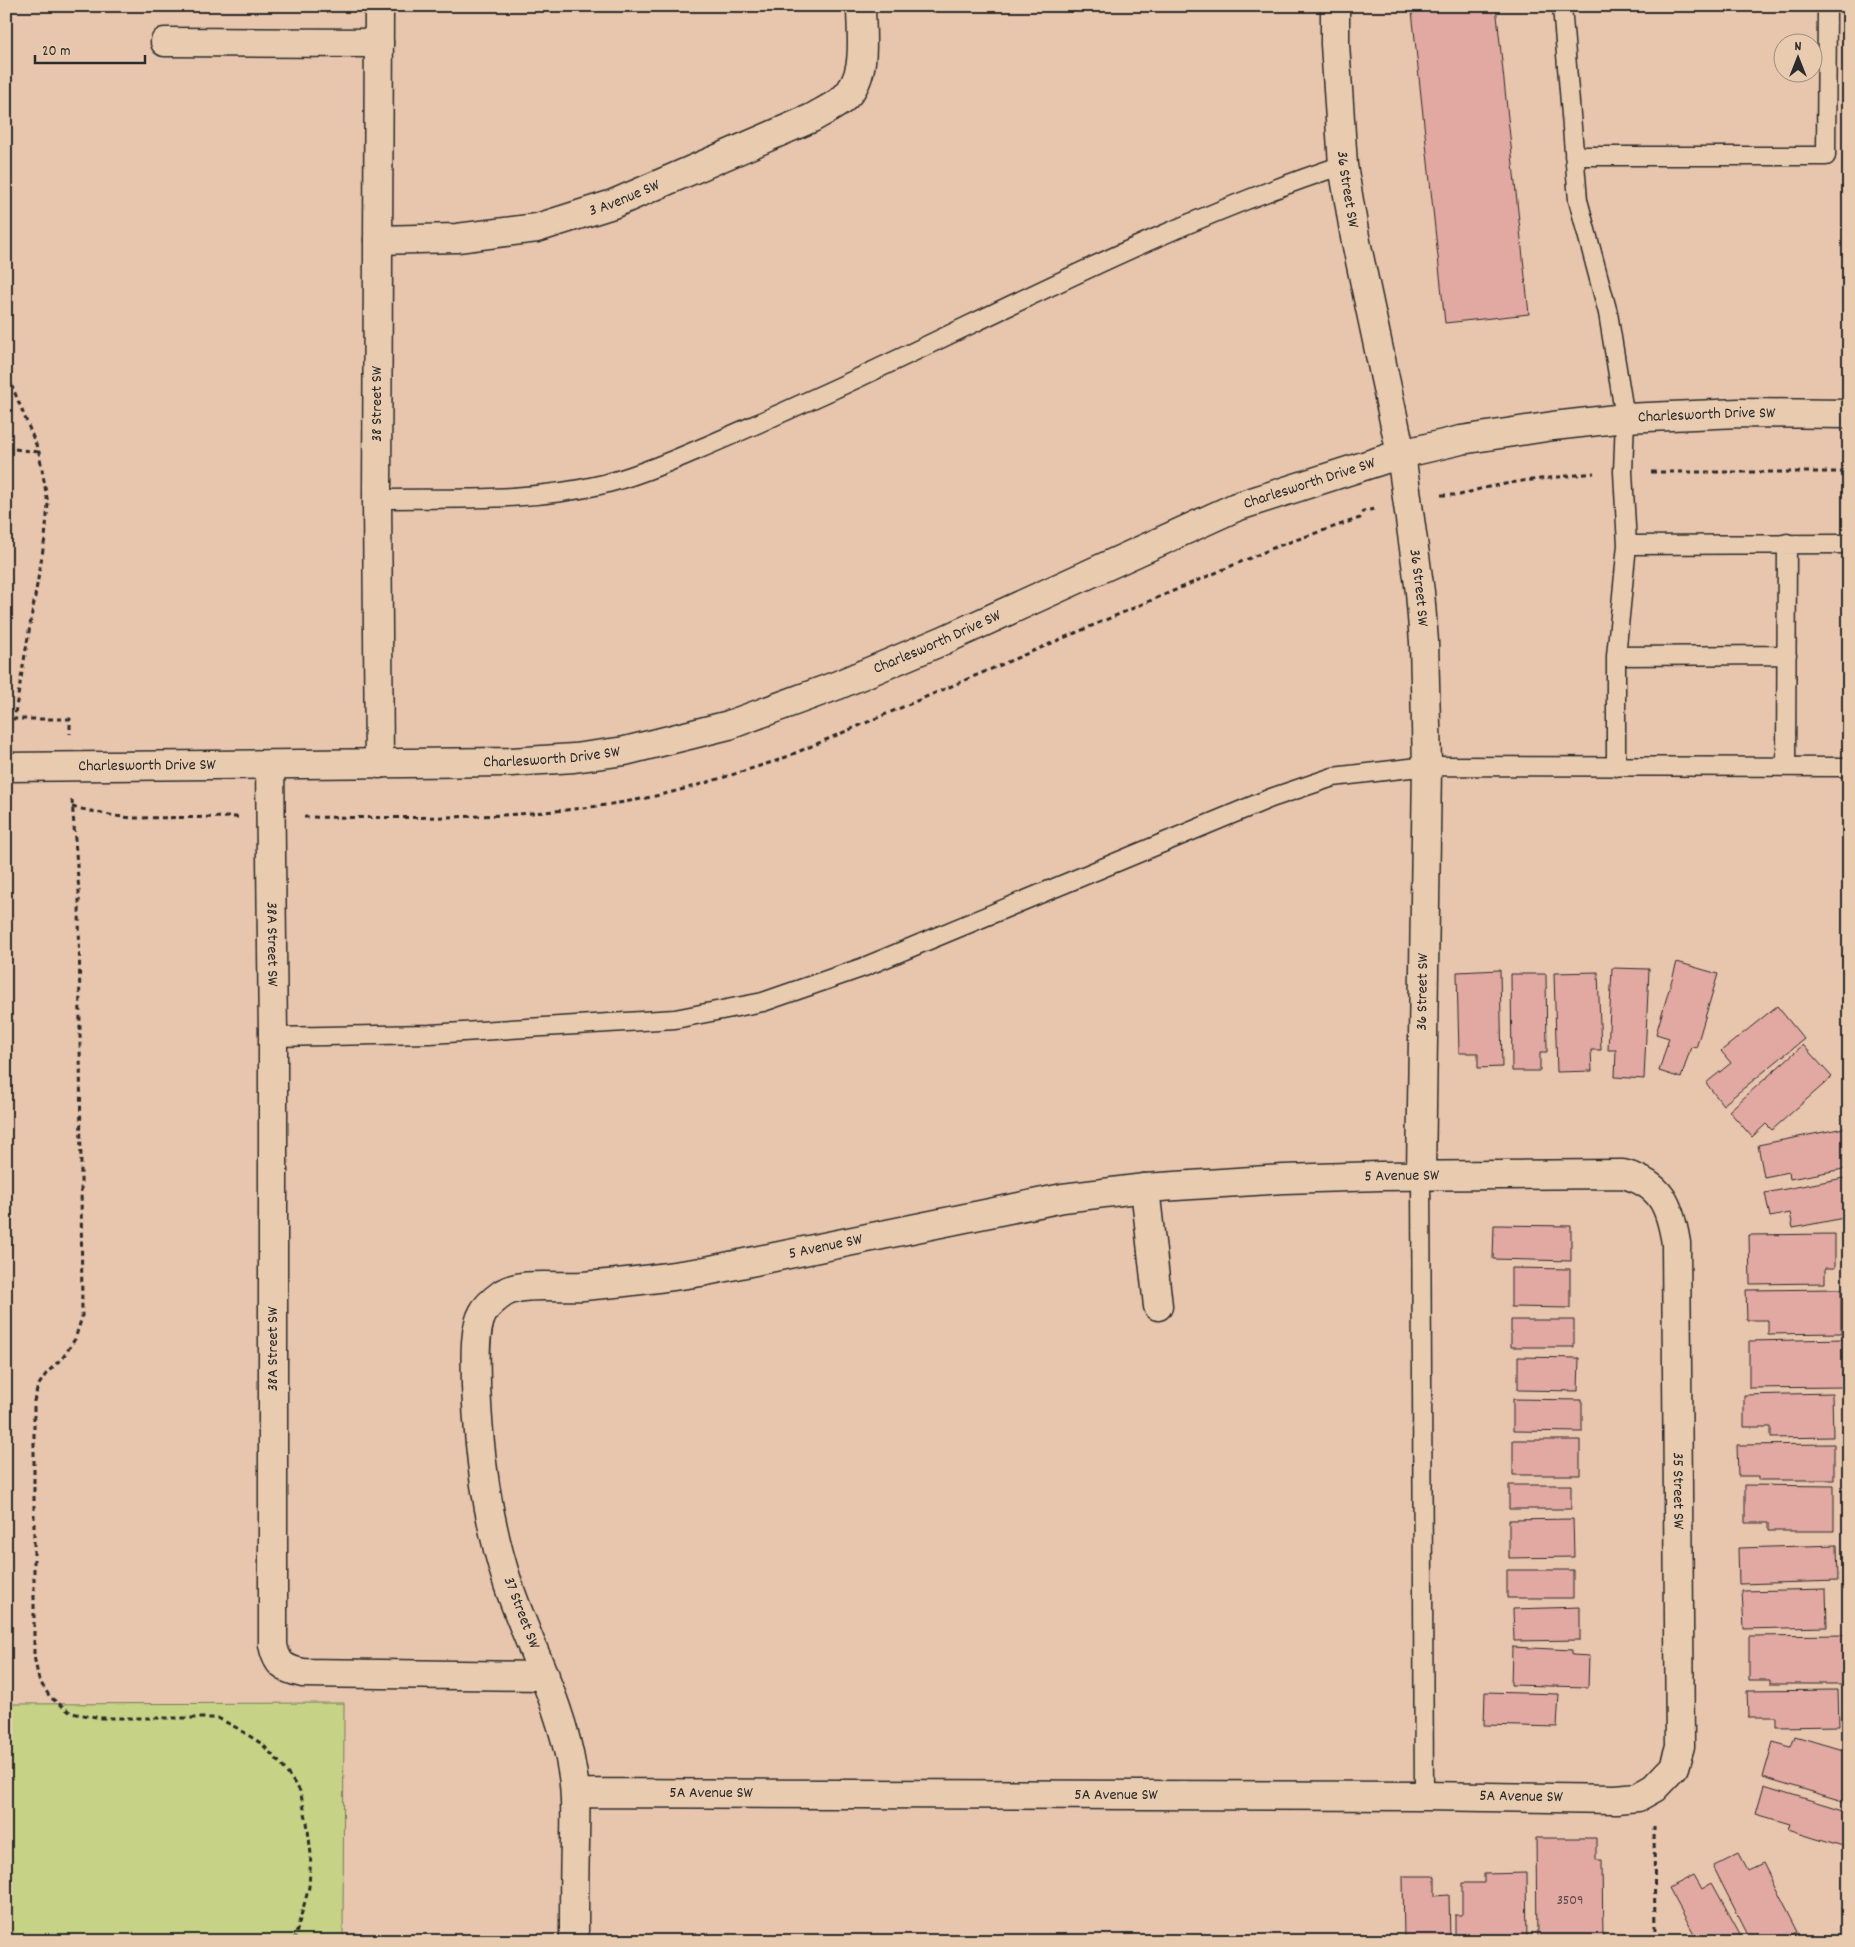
<svg xmlns="http://www.w3.org/2000/svg" width="1855" height="1947" font-family="Dekko,sans-serif">
  <style>
    .green { fill: #c6d285; stroke: #787e58 }
    .building { fill: #e2a8a2; stroke: #2b2b2b }
    .lines { fill: none; stroke-linecap: round; stroke-linejoin: round }
    .service-casing { stroke: #2b2b2b; stroke-width: 21 }
    .minor-casing { stroke: #2b2b2b; stroke-width: 31 }
    .tertiary-casing { stroke: #2b2b2b; stroke-width: 31 }
    .path { stroke: #2b2b2b; stroke-width: 3; stroke-dasharray: 5 4; stroke-linecap: butt }
    .service { stroke: #e9ccb0; stroke-width: 18 }
    .minor { stroke: #e9ccb0; stroke-width: 28 }
    .tertiary { stroke: #e9ccb0; stroke-width: 28 }
    .labels { text-anchor: middle; dominant-baseline: central; stroke-width: 5; stroke-linejoin: round; paint-order: stroke }
    .number-label { font-size: 14px; fill: #594a49 }
    .street-label { font-size: 16px; fill: #2b2b2b; stroke: #e9ccb0 }
  </style>
  <rect width="100%" height="100%" fill="#e8c5ad"/>
  <filter id="ink" filterUnits="userSpaceOnUse"><feTurbulence type="fractalNoise" baseFrequency=".02" numOctaves="2"/><feDisplacementMap in="SourceGraphic" scale="10" xChannelSelector="R" yChannelSelector="G"/><feConvolveMatrix kernelMatrix="1 2 1 2 8 2 1 2 1" color-interpolation-filters="sRGB"/></filter>
  <g filter="url(#ink)">
    <path class="green" d="M344 1703 343 1941H6V1704Z"/>
    <path class="building" d="M1454 6H1496L1529 314 1445 323 1412 11Z
      M1677 962 1718 974 1696 1048 1691 1047 1681 1078 1659 1071 1669 1038 1656 1034Z
      M1612 968 1649 969 1644 1079 1615 1077 1616 1050H1608Z
      M1500 970 1502 1067 1478 1068V1053H1459L1457 972Z
      M1598 972 1601 1050H1591L1592 1071 1557 1072 1554 973Z
      M1511 974H1546L1547 1052H1540V1071H1512Z
      M1777 1006 1804 1039 1723 1105 1706 1083 1731 1063 1721 1051Z
      M1803 1045 1832 1077 1772 1130 1766 1124 1752 1137 1729 1111Z
      M1849 1127V1168L1790 1179 1789 1172 1764 1177 1758 1145Z
      M1849 1177V1217L1793 1228 1790 1213 1770 1217 1765 1193Z
      M1494 1225 1571 1226V1261L1493 1259Z
      M1835 1234V1268H1825V1283L1750 1284 1749 1235Z
      M1511 1268 1570 1269V1308L1511 1307Z
      M1841 1289V1333L1768 1334V1320H1747L1746 1290Z
      M1511 1320H1574V1347H1511Z
      M1845 1339V1387L1749 1388V1341Z
      M1518 1357 1579 1358 1578 1391 1518 1390Z
      M1832 1393 1833 1437 1771 1438V1427H1744V1395Z
      M1513 1399 1582 1400V1432L1513 1431Z
      M1513 1440H1580V1475H1513Z
      M1834 1444V1480H1759V1476H1738L1737 1445Z
      M1509 1485H1571V1509H1509Z
      M1745 1485 1834 1486V1531H1768V1523H1745Z
      M1573 1519 1574 1557 1509 1558V1520Z
      M1837 1545 1838 1581 1739 1584 1738 1548Z
      M1507 1570H1573V1598H1507Z
      M1826 1589 1827 1627 1744 1629 1742 1591Z
      M1580 1607V1640L1514 1641 1513 1609Z
      M1849 1635V1662H1843L1844 1684H1770V1680H1749V1636Z
      M1512 1647 1572 1650V1655L1589 1656 1588 1687 1511 1685Z
      M1838 1690 1839 1726 1776 1727V1717H1748L1747 1691Z
      M1485 1692 1559 1694 1557 1727 1484 1725Z
      M1795 1736 1849 1752V1803L1763 1777 1773 1742 1791 1747Z
      M1764 1786 1849 1812V1840L1846 1848 1788 1830 1790 1824 1756 1814Z
      M1536 1838H1596V1860H1602L1603 1941H1537Z
      M1739 1853 1748 1870 1763 1863 1798 1932 1780 1941H1751L1713 1866Z
      M1526 1873 1527 1941H1455V1915H1462V1883H1484V1874Z
      M1694 1875 1702 1889 1712 1883 1744 1941H1698L1669 1888Z
      M1403 1876H1435V1896L1449 1895 1450 1941H1404Z"/>
    <g class="lines">
      <defs>
        <path id="service" d="M1562 6 1578 200 1608 313 1625 418 1623 472 1627 545 1616 656V767
          M1574 156H1826L1827 6
          M377 499C452 498 531 502 604 484 636 476 667 463 697 450 742 431 786 411 830 391 1000 313 1166 223 1343 165
          M1627 545 1849 544
          M1616 656 1787 655
          M1786 767 1787 543
          M273 1037 430 1034 675 1019 763 1002 864 967 1271 798 1333 777 1427 766 1849 767
          M1421 1175 1424 1796"/>
        <g id="minor">
          <path d="M379 6 377 499 379 764"/>
          <path id="s1" d="M1335 6V44L1343 165 1355 237 1401 454 1420 592 1424 642 1427 766 1421 1175"/>
          <path d="M165 42 379 43"/>
          <path id="s2" d="M378 240 457 238 537 228 613 204 812 118C822 112 833 107 842 100 869 78 861 36 861 6"/>
          <path id="s3" d="M270 765 273 1037V1645C277 1665 284 1669 303 1673L545 1676"/>
          <path d="M1145 1188 1158 1306"/>
          <path id="s4" d="M574 1941C574 1909 574 1877 575 1844 575 1820 577 1795 572 1770 562 1705 529 1647 508 1584 487 1519 479 1455 476 1386 476 1366 473 1330 483 1313 487 1305 495 1299 502 1294 520 1281 561 1288 583 1286 623 1283 662 1278 701 1272L1063 1198 1145 1188 1284 1179 1380 1176 1623 1174C1662 1184 1670 1206 1676 1243L1680 1746 1674 1767 1654 1788 1638 1797 1616 1799 1424 1796 575 1793"/>
        </g>
        <g id="tertiary">
          <path id="s5" d="M6 767 511 762 574 758 625 751 729 725 838 685 942 641 1236 507 1401 454 1461 440 1553 426 1625 418 1739 413 1849 414"/>
        </g>
      </defs>
      <use href="#service" class="service-casing"/>
      <use href="#minor" class="minor-casing"/>
      <use href="#tertiary" class="tertiary-casing"/>
      <path class="path" d="M6 377 10 381 39 452 48 504 45 538 14 719H70V734
        M6 448 39 452
        M1651 472H1849
        M1441 495H1460L1483 488 1522 481 1594 473
        M72 800 79 892 82 1317 75 1339 64 1356 46 1374 38 1386 34 1401V1656L39 1680 50 1697 71 1713 102 1718H218L237 1728 262 1744 280 1763 300 1791 307 1822 311 1854 309 1887 294 1941
        M72 807 115 816 132 818 238 817
        M304 817C416 818 530 820 641 799 688 790 733 774 779 760L1278 546 1360 518 1363 511 1376 509
        M1654 1826 1655 1941"/>
      <use href="#service" class="service"/>
      <use href="#minor" class="minor"/>
      <use href="#tertiary" class="tertiary"/>
    </g>
  </g>
  <g class="labels">
    <g class="number-label">
      <text x="1570" y="1901">3509</text>
    </g>
    <g class="street-label">
      <text stroke="none"><textPath href="#s1" startOffset="184">36 Street SW</textPath></text>
      <text stroke="none"><textPath href="#s2" startOffset="252">3 Avenue SW</textPath></text>
      <text transform="translate(377 404) rotate(-90)">38 Street SW</text>
      <text stroke="none"><textPath href="#s5" startOffset="1761">Charlesworth Drive SW</textPath></text>
      <text stroke="none"><textPath href="#s5" startOffset="1356">Charlesworth Drive SW</textPath></text>
      <text stroke="none"><textPath href="#s1" startOffset="589">36 Street SW</textPath></text>
      <text stroke="none"><textPath href="#s5" startOffset="951">Charlesworth Drive SW</textPath></text>
      <text stroke="none"><textPath href="#s5" startOffset="546">Charlesworth Drive SW</textPath></text>
      <text stroke="none"><textPath href="#s5" startOffset="141">Charlesworth Drive SW</textPath></text>
      <text stroke="none"><textPath href="#s3" startOffset="179">38A Street SW</textPath></text>
      <text transform="translate(1423 992) rotate(-89)">36 Street SW</text>
      <text stroke="none"><textPath href="#s4" startOffset="1581">5 Avenue SW</textPath></text>
      <text stroke="none"><textPath href="#s4" startOffset="999">5 Avenue SW</textPath></text>
      <text transform="translate(273 1349) rotate(-90)">38A Street SW</text>
      <text stroke="none"><textPath href="#s4" startOffset="2144">35 Street SW</textPath></text>
      <text transform="translate(521 1613) rotate(69)">37 Street SW</text>
      <text x="711" y="1793">5A Avenue SW</text>
      <text x="1116" y="1795">5A Avenue SW</text>
      <text transform="translate(1521 1797) rotate(1)">5A Avenue SW</text>
    </g>
  </g>
  <rect width="1855" height="1947" fill="none" stroke="#e9ccb0" stroke-width="25"/>
  <rect x="12" y="12" width="1830" height="1922" fill="none" stroke="#2b2b2b" stroke-width="2" filter="url(#ink)"/>
  <g transform="translate(1798 58)"><circle r="24" fill="#e9ccb0" stroke="#9d8c7b"/>
  <path d="M0-4L9 19L0 12L-9 19Z" fill="#2b2b2b"/>
  <text y="-8" font-size="14" font-weight="bold" text-anchor="middle" fill="#2b2b2b">N</text>
  </g>
  <path d="M35 55v8h110v-8" fill="none" stroke="#2b2b2b" stroke-width="2.5"/>
  <text x="42" y="55" font-size="15" fill="#2b2b2b" stroke="#e9ccb0" stroke-width="4" paint-order="stroke">20 m</text>
</svg>
